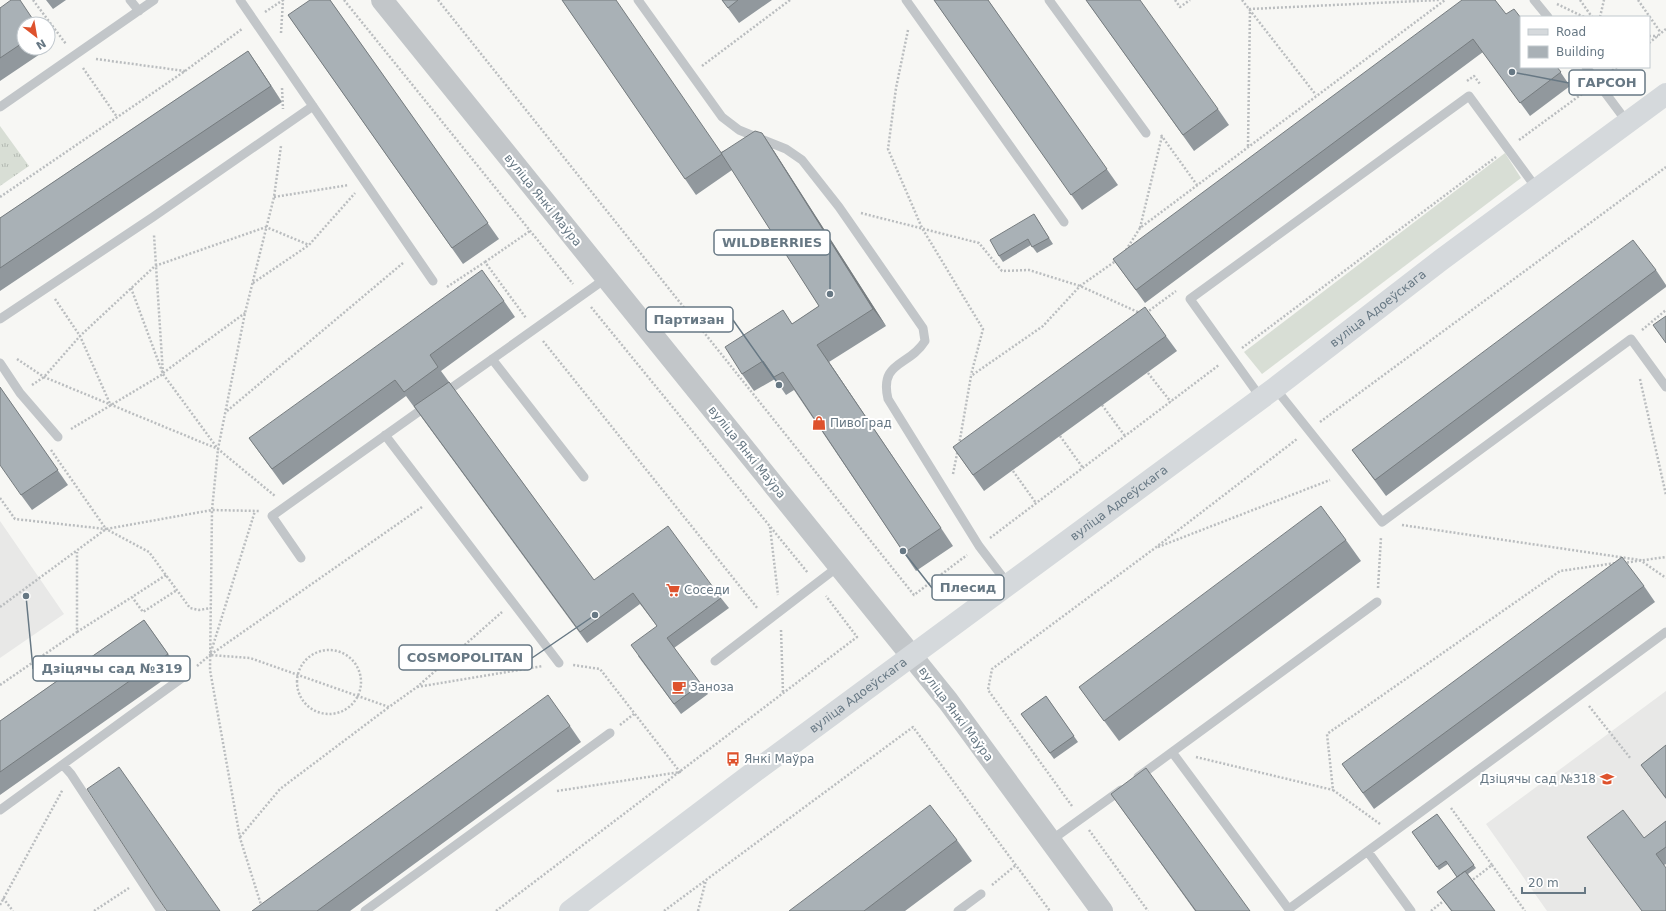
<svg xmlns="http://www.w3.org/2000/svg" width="1666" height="911" font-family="'DejaVu Sans',sans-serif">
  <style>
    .built { fill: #e8e8e7 }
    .grass { fill: #d8ded5 }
    .park { fill: url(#park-tufts) }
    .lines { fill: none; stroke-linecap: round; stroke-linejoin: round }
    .path { stroke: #babdbf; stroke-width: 2.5; stroke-dasharray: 2 2; stroke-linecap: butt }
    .service { stroke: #c2c6c9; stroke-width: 9 }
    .tertiary { stroke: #c2c6c9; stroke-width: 22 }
    .secondary { stroke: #d5d9dc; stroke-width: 22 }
    .wall { fill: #91989d }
    .shaded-wall { fill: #767c7f }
    .building { fill: #a9b1b6; stroke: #767c7f }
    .labels { text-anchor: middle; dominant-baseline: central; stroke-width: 4; stroke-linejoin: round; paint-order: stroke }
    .street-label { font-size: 12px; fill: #677884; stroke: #fff }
    .poi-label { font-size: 12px; fill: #677884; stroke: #fff; text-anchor: start }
    .leader { fill: none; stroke: #677884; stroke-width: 1.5 }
    .callout-dot { fill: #677884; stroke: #fff; stroke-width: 1.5 }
    .callout { fill: #fff; stroke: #677884; stroke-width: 1.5 }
    .callout-label { font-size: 13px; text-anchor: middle; font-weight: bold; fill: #677884 }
  </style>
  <defs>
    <pattern id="park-tufts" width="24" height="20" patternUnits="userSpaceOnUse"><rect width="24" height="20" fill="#d8ded5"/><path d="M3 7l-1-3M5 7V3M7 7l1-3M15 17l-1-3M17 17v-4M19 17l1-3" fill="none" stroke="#b3b9b2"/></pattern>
  </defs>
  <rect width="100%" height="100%" fill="#f7f7f4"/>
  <path class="built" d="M0 521 64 614 0 658Z
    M1666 691V911H1547L1486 824Z"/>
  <path class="grass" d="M1505 153 1521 178 1262 374 1244 352Z"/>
  <path class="park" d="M0 126 29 166 0 186Z"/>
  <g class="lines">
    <path class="path" d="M33 0 66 44
      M344 0 573 284
      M438 0 914 595 967 555
      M1175 0 1180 7 1190 0
      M1242 0 1316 95
      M1580 0 1592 17
      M1638 0 1661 33
      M1557 4 1584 17
      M265 12 283 0
      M1600 17 1604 0
      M908 30 896 88 888 149 922 228 983 329 971 375
      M281 33 283 0
      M1649 36H1658
      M1649 43 1666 29
      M96 59 185 71
      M702 66 790 0
      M83 68 117 117
      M1609 73 1617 67
      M1467 81 1474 76 1480 84
      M282 88 283 109
      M1161 135 1197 185
      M1519 140 1586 91
      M1248 146 1250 9 1439 0
      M0 197 185 71 242 29
      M274 197 349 185
      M861 213 979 243 1002 271 1029 270 1080 286 1140 313
      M1140 228 1162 136
      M1126 250 1140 228 1445 0
      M485 262 530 231
      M253 283 309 245 355 193
      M447 287 485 262 526 318
      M131 288 163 374 218 449 275 496
      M55 299 80 336 111 406
      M591 307 808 573
      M1146 313 1176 291
      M1642 330 1666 310
      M543 341 758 609
      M1242 348 1496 157
      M17 359 44 377 218 449
      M163 373 245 313
      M1148 373 1171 402
      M1640 379 1666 495
      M32 385 44 377 80 336 155 266 266 227 309 245
      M1102 405 1125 436
      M227 411 403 263
      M1320 422 1666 167
      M71 429 163 374 154 235
      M1060 436 1083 468
      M959 445 971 376 1043 326 1080 286 1117 260
      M51 450 106 529
      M1013 471 1036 503
      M953 474 958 449
      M0 498 15 519 106 529 149 552 190 608 199 610 211 608
      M422 507 210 655 250 658 389 707 417 687 502 612
      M1402 525 1640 560 1666 578
      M770 527 778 595
      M990 538 1219 365
      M1158 547 1330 480
      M1623 563 1666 557
      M166 575 132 597 143 612 177 590
      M1378 588 1381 537
      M0 607 106 529 212 510 259 511
      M781 630 783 693
      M77 632 132 597
      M297 682a32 32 0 1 1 64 0a32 32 0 1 1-64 0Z
      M197 666 210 655 255 511
      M0 685 77 632V552
      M417 687 543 666
      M1589 706 1631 759
      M620 725 634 714
      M1196 757 1333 790
      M557 791 680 772 600 669 573 665
      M1072 806 988 690 992 669 1155 548 1297 439
      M1451 808 1492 865 1470 882
      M1380 824 1333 790 1327 734 1560 571 1616 563
      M1089 830 1148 911
      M240 837 280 789 389 707
      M1492 865 1525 911
      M992 885 1016 865
      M3 898 13 911
      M0 905 63 789
      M94 911 129 888
      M263 911 240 838 210 670 212 510 218 449 245 313 274 197 281 146
      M496 911 857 637 826 596
      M664 911 913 727 1050 911
      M698 911 706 880
      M1431 911 1446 899"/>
    <path class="service" d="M130 0 139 11
      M240 0 433 281
      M638 0 722 117 739 130 786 149 802 160 839 207 923 328 925 341C909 367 879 361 888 399L979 546 1008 584
      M906 0 1064 222
      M1049 0 1146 133
      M1534 0 1548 17
      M1586 67 1627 122
      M0 107 154 0
      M0 319 153 217 313 106
      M492 359 584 477
      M0 363 20 393 58 437
      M1275 388 1382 522 1631 339 1666 387
      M443 394 605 279
      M1261 398 1190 299 1469 96 1537 189
      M385 435 559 663
      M301 558 272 516 428 405
      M715 661 839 566
      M1172 752 1290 911
      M63 765 71 774 161 911
      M1138 777 1377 602
      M0 810 186 675
      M1050 841 1121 790
      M1368 852 1411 911
      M1289 909 1666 632
      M365 911 610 733
      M958 911 981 894"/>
    <path class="tertiary" d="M382 0 948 701 1102 911"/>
    <path class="secondary" id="s1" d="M570 911 750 775 1275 388 1441 260 1666 94"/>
  </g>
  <path class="wall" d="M46 0H66L53 9Z
    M330 0 499 239 463 264 288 15Z
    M562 0 721 152 762 133 774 151 886 326 829 362 953 546 916 571 794 390 786 395 775 379 754 391 742 374 783 310 792 324 819 306 732 170 696 195Z
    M722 0H772L739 23Z
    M934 0H988L1118 185 1082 210Z
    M1086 0 1218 109 1229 125 1194 151Z
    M0 8 24 24V48H48V41L52 46 0 81Z
    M1506 14 1557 67 1570 86 1530 116 1483 52 1145 303 1113 259Z
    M248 51 282 102 0 291V218Z
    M1034 214 1053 244 1037 253 1031 245 1003 262 999 256Z
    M1656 270 1666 285V287L1386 496 1352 450Z
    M504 301 515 317 441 371 594 580 721 598 729 608 674 648 708 694 681 714 638 656 657 626 640 604 587 643 406 396 283 485 249 438Z
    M1166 336 1177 351 984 491 953 447Z
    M0 387 68 485 32 510 21 495Z
    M1346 540 1361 561 1119 741 1079 687Z
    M1644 586 1655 602 1374 809 1342 764Z
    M144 620 179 669 0 795V721Z
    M1046 696 1078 742 1054 759 1021 714Z
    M570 726 581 742 350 911H252Z
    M1666 745V799L1641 765Z
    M1111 794 1250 911H1195Z
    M1437 814 1476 868 1468 874 1495 911H1451L1437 892 1457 877 1448 864 1439 870 1412 832Z
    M1666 821V864L1664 865 1666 911H1642L1587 837 1644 838Z
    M957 840 972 861 905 911H789Z"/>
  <path class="shaded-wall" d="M248 51 259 67 282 102 271 86Z
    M762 133 774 151 886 326 873 309Z
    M817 345 829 362 953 546 941 528Z"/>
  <path class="building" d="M11 0H20L36 24H24V42L0 58V8Z
    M310 0H330L488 223 452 248 288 15Z
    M562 0H616L722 154 685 179Z
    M722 0H738L728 8Z
    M934 0H988L1107 169 1071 195Z
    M1086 0H1140L1218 109 1183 135Z
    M1462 0H1495L1506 14 1514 9 1521 18V67H1557L1561 72 1520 103 1473 39 1136 290 1113 259Z
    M248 51 271 86 0 268V218Z
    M755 131 762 133 873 309 817 345 941 528 904 553 783 372 774 377 763 361 742 374 725 347 783 310 792 324 819 306 721 153Z
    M1034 214 1049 238 1032 247 1028 239 999 256 990 240Z
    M1633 240 1656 270 1375 480 1352 450Z
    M482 270 504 301 430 355 438 367 404 392 395 380 272 469 249 438Z
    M1145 307 1166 336 973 475 953 447Z
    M1666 316V343L1653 325Z
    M449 382 594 580 668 526 721 598 667 638 701 684 674 704 631 645 657 626 633 593 580 632 414 406Z
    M0 387 58 470 21 495 0 465Z
    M1321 506 1346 540 1104 721 1079 687Z
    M1622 557 1644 586 1363 793 1342 764Z
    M144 620 168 654 0 772V721Z
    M548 695 570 726 317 911H252Z
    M1046 696 1074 736 1050 753 1021 714Z
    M1666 745V798L1641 765Z
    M119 767 220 911H167L156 895 87 789Z
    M1146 768 1250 911H1196L1111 794Z
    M930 805 957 840 864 911H789Z
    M1623 810 1644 838 1666 821V847L1656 854 1666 868V911H1642L1587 837Z
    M1437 814 1474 865 1457 877 1446 861 1437 867 1412 832Z
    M1465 871 1495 911H1452L1437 892Z"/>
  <defs>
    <symbol id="shop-bare" viewBox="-9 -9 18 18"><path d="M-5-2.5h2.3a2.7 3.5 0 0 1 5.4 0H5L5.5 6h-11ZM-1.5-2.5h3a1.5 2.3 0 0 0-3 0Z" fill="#de522d" stroke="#fff" stroke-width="2.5" paint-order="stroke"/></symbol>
    <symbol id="supermarket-bare" viewBox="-9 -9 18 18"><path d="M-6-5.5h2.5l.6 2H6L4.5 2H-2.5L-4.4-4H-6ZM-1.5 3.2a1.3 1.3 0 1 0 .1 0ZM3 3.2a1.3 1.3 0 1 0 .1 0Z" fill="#de522d" stroke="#fff" stroke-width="2.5" paint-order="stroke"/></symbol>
    <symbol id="cafe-bare" viewBox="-9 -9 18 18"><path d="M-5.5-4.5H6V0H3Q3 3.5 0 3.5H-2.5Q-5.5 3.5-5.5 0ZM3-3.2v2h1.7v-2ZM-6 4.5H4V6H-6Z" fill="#de522d" stroke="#fff" stroke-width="2.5" paint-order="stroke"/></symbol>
    <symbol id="bus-bare" viewBox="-9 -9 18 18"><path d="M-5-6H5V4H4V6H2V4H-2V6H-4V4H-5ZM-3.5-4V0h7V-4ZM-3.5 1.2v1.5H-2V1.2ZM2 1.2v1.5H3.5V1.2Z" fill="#de522d" stroke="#fff" stroke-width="2.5" paint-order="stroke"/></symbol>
    <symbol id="school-bare" viewBox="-9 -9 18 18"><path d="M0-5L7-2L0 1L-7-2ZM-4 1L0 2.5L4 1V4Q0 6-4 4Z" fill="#de522d" stroke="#fff" stroke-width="2.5" paint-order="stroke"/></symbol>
  </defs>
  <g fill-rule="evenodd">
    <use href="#shop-bare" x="809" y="413" width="20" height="20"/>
    <use href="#supermarket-bare" x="663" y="580" width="20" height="20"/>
    <use href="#cafe-bare" x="669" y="677" width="20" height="20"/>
    <use href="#bus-bare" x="723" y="749" width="20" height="20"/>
    <use href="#school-bare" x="1597" y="769" width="20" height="20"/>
  </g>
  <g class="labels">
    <g class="street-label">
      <text transform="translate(543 200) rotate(51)">вуліца Янкі Маўра</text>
      <text stroke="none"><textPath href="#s1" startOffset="1008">вуліца Адоеўскага</textPath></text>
      <text transform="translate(747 452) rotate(51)">вуліца Янкі Маўра</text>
      <text stroke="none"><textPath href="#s1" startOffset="684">вуліца Адоеўскага</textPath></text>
      <text stroke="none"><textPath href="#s1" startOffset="360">вуліца Адоеўскага</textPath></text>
      <text transform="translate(956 714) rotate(53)">вуліца Янкі Маўра</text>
    </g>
    <g class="poi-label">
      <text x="830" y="423">ПивоГрад</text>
      <text x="684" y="590">Соседи</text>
      <text x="690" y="687">Заноза</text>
      <text x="744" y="759">Янкі Маўра</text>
      <text x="1596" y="779" text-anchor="end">Дзіцячы сад №318</text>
    </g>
  </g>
  <path class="leader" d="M1512 72L1569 83M830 294L830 243M779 385L733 320M903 551L932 588M595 615L532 658M26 596L33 669"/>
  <g class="callout-dot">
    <circle cx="1512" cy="72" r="4"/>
    <circle cx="830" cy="294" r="4"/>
    <circle cx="779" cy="385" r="4"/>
    <circle cx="903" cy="551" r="4"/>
    <circle cx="595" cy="615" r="4"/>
    <circle cx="26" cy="596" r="4"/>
  </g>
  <g class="callout">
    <rect x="1569" y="70" width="76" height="25" rx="4"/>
    <rect x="714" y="230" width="116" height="25" rx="4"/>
    <rect x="646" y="307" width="87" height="25" rx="4"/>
    <rect x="932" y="575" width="72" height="25" rx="4"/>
    <rect x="399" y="645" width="133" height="25" rx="4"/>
    <rect x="33" y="656" width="157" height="25" rx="4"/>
  </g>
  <g class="callout-label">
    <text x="1607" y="87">ГАРСОН</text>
    <text x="772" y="247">WILDBERRIES</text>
    <text x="689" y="324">Партизан</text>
    <text x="968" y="592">Плесид</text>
    <text x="465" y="662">COSMOPOLITAN</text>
    <text x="112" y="673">Дзіцячы сад №319</text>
  </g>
  <rect x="1520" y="16" width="130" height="52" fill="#ffffff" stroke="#c2c9ce"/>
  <rect x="1528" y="29" width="20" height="6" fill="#d5d9dc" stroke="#c2c9ce"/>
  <text x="1556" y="36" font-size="12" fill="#677884">Road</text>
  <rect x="1528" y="46" width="20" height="12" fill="#a9b1b6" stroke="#c2c9ce"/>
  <text x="1556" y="56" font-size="12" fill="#677884">Building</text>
  <g transform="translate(36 36) rotate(149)"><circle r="19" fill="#ffffff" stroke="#c2c9ce"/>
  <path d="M0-3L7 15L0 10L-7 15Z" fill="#de522d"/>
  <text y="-6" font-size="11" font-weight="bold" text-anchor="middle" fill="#677884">N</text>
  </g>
  <path d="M1522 887v6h63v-6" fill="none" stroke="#677884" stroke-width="2"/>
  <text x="1528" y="887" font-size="12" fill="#677884" stroke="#ffffff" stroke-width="3" paint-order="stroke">20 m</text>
</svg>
